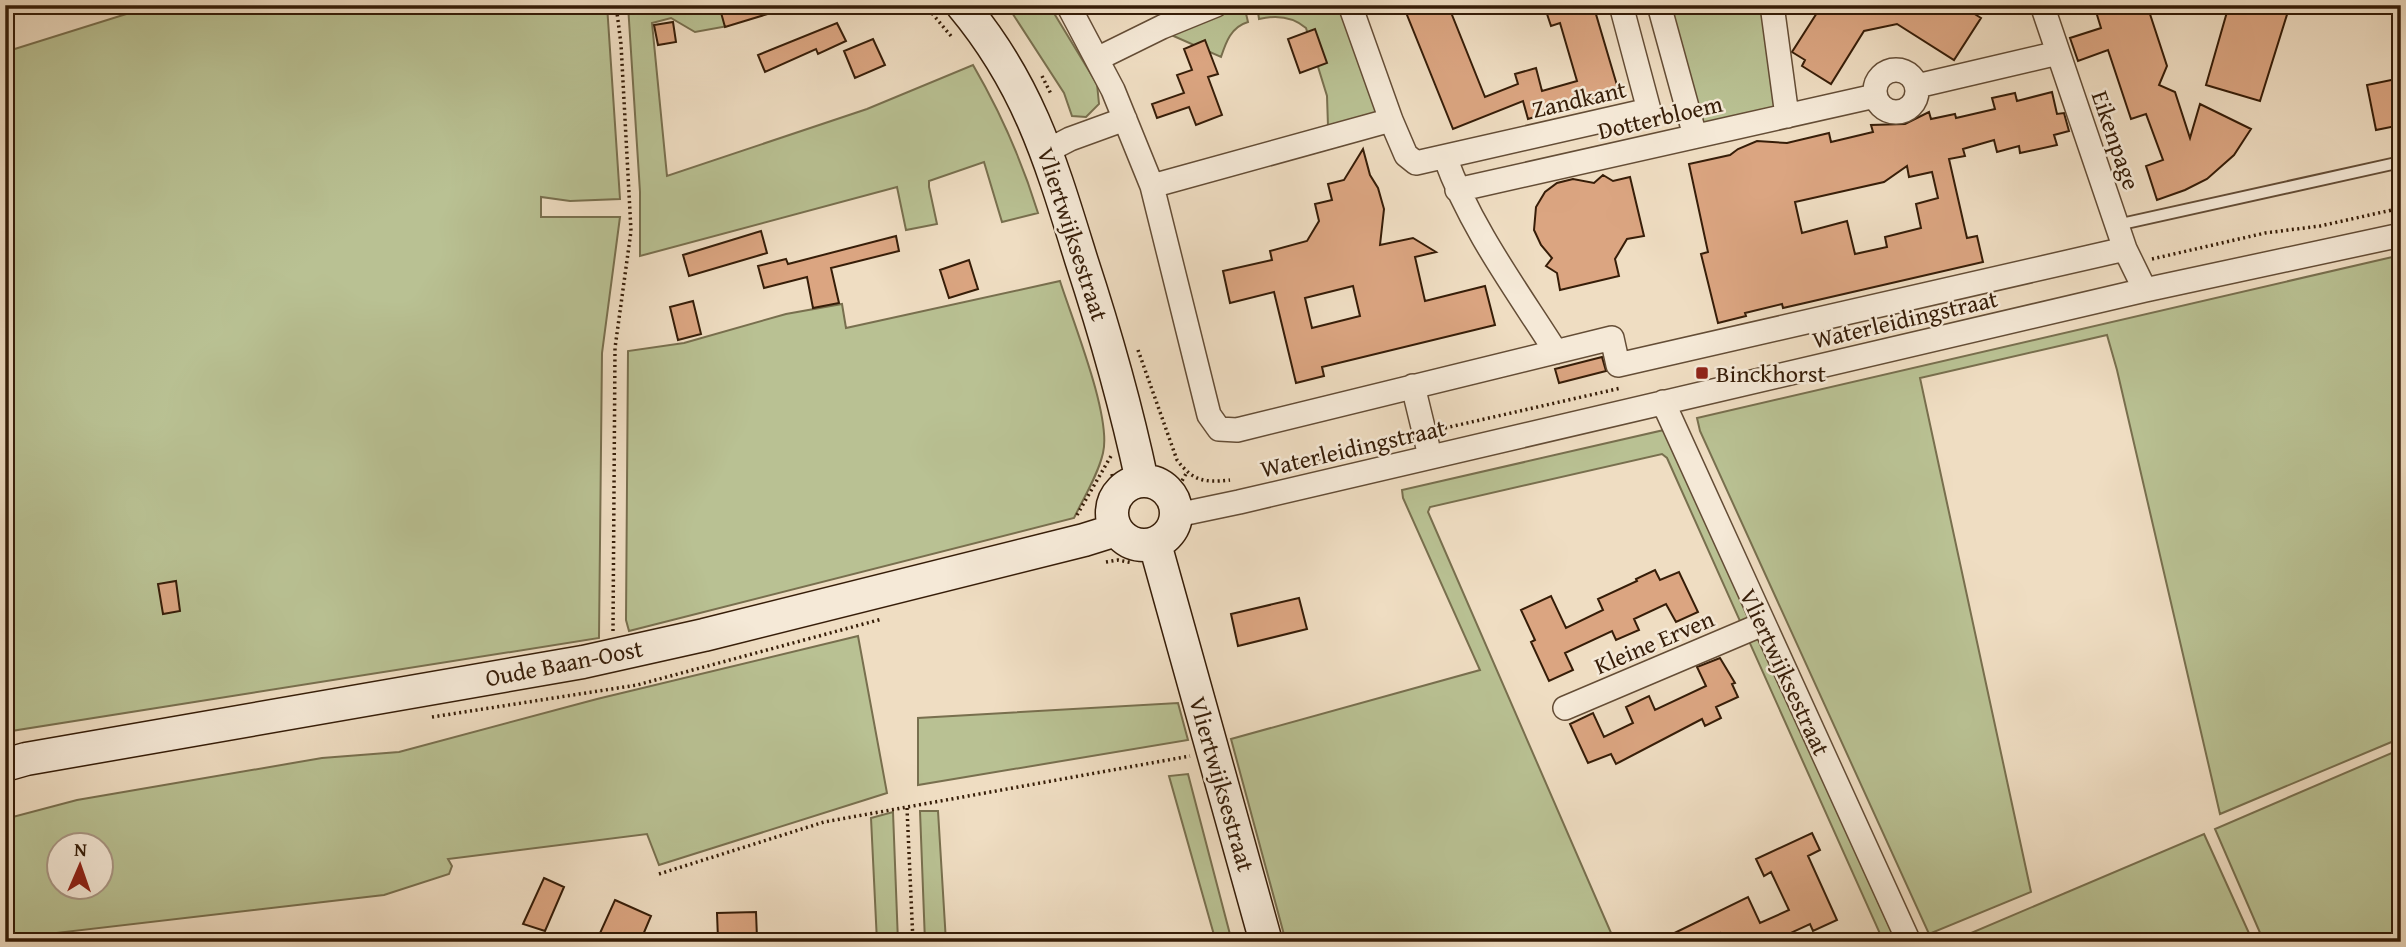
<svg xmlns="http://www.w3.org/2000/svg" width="2406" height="947" font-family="'Gentium Book Plus',serif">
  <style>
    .green { fill: #b9c193; stroke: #786f4e; stroke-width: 2; fill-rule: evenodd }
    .building { fill: #dba581; stroke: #361d08; stroke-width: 2; fill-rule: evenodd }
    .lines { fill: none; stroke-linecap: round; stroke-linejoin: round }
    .lane-casing { stroke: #644d36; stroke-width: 14 }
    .street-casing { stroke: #644d36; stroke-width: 26 }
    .secondary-casing { stroke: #361d08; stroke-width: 35 }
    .path { stroke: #361d08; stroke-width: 3.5; stroke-dasharray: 2 3.5; stroke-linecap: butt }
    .lane { stroke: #f5e9d7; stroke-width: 10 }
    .street { stroke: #f5e9d7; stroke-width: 23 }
    .secondary { stroke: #f5e9d7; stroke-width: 32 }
    .poi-dot { fill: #8f2418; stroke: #f5e9d7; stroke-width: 2.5 }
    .labels { text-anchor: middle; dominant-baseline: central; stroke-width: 5; stroke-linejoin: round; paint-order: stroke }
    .street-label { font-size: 24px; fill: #361d08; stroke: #f5e9d7 }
    .poi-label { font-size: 24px; fill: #361d08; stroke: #f5e9d7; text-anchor: start }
  </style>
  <rect width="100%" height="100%" fill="#efddc2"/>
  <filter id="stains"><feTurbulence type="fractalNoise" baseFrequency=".00286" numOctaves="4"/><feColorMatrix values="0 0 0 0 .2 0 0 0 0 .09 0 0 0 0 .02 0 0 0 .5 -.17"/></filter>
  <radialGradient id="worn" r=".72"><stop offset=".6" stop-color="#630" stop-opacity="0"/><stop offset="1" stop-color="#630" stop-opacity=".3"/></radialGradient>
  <path class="green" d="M155 5H607L620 199 570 201 541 197V217H620L602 353 599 638 5 732V52Z
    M628 5H721L728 26 695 32 671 18 652 23 667 176 867 109 973 65C1001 113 1022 161 1038 213L1002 222 984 162 929 181V187L937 224 906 230 897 187 640 256V192Z
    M1007 5H1049L1097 84 1099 104 1086 117 1072 116 1064 93Z
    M1215 5H1244L1248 22C1231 27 1226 42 1221 57L1169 34Z
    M1257 5H1340L1379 117 1328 126 1327 96 1306 28C1292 16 1276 15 1259 19Z
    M1665 5H1765L1776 107 1703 124Z
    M2401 255V738L2220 814 2117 370 2107 335 1920 378 2031 892 1929 934 1700 431 1697 418Z
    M1060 281C1072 319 1112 417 1103 453 1098 475 1084 497 1074 518L629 631 626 620 628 351 684 343 786 314 842 304 846 328Z
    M1664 430 1895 939 1881 936 1667 458 1662 454 1430 507 1428 512 1615 942H1286L1231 739 1480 670 1403 498 1402 490Z
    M858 636 887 793 659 865 647 834 448 859 452 866 449 874 384 895 5 939V819L77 800 322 758 399 752 597 699ZM60 846H102V888H60Z
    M1178 703 1188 740 918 785V718Z
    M2401 749V942H2264L2215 829Z
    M1188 774 1232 942H1216L1169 776Z
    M920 811H938L946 942H925Z
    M893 812 898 942H877L871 818Z
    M2204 834 2253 942H1950Z"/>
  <path class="building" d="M732 5H784V9L725 27 720 9Z
    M1403 5H1448L1485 97 1518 84 1515 74 1536 68 1542 91 1577 81 1560 23 1551 26 1546 11 1564 5H1588L1590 12 1595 11 1619 92 1528 119 1523 101 1453 129Z
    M1822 5H1960L1981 18 1954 60 1897 24 1864 31 1831 84 1802 66 1805 60 1792 52Z
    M2094 5H2147L2167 66 2159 85 2175 92 2190 138 2200 104 2251 129 2234 155 2207 179 2185 190 2157 200 2146 166 2163 160 2146 114 2131 119 2108 50 2078 61 2070 38 2101 28Z
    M2229 5H2290L2260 101 2206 85Z
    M673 22 676 42 658 45 654 25Z
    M837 23 846 41 818 54 816 49 765 72 758 55Z
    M1315 29 1327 63 1300 73 1288 39Z
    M873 39 885 65 855 78 844 51Z
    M1205 40 1218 74 1208 77 1222 115 1196 125 1189 107 1157 118 1152 104 1184 93 1177 75 1192 70 1184 49Z
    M2401 78V125L2376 130 2367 85Z
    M2052 92 2057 114 2064 113 2069 131 2054 135 2057 145 2020 153 2019 146 1997 152 1994 140 1963 149 1965 156 1949 159 1967 238 1977 236 1983 262 1783 308 1782 304 1745 313 1746 316 1718 323 1701 254 1708 252 1689 164 1730 155 1738 149 1757 141 1787 143 1829 133 1831 142 1873 132 1871 125 1905 124 1929 112 1931 119 1955 114 1956 118 1995 109 1992 98 2015 93 2017 101ZM1907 166 1909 177 1932 172 1938 198 1916 204 1921 228 1885 237 1887 247 1855 254 1847 221 1802 233 1795 202 1884 182Z
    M1363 149 1370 175 1378 188 1384 209 1380 245 1413 238 1436 252 1415 257 1425 301 1485 286 1495 325 1322 367 1324 376 1296 383 1274 292 1230 303 1223 271 1272 260 1270 251 1307 241 1319 221 1315 204 1332 200 1328 184 1344 180ZM1353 286 1360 316 1312 328 1305 298Z
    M1603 175 1613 181 1630 177 1644 236 1627 239 1615 259 1619 276 1560 290 1557 273 1546 266 1552 258 1541 245 1534 230 1536 207 1545 192 1557 183 1573 179 1594 183Z
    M761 231 767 253 689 276 683 255Z
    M896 236 899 251 831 268 839 303 813 308 807 277 764 288 758 266 786 259 788 264Z
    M969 260 978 289 949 298 940 270Z
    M693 301 701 334 678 340 670 307Z
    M1602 357 1606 371 1559 383 1555 369Z
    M1655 570 1660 580 1679 572 1698 612 1676 622 1666 604 1634 619 1639 630 1616 640 1612 631 1565 653 1573 670 1549 681 1531 642 1535 640 1521 610 1551 596 1566 628 1603 610 1598 599 1637 581 1636 579Z
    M176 581 180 611 163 614 158 584Z
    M1299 598 1307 629 1238 646 1231 614Z
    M1720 658 1735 683 1732 684 1738 697 1716 707 1721 718 1705 726 1702 719 1616 764 1611 754 1588 763 1570 724 1593 713 1604 737 1633 723 1626 707 1649 696 1655 710 1706 686 1697 667Z
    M1812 833 1820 850 1808 856 1837 920 1813 931 1810 924 1771 942H1724L1720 933 1696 942H1656L1748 897 1760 923 1789 910 1771 872 1764 876 1756 859Z
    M544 878 564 887 545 931 523 924Z
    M615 900 651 916 640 942H596Z
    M756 912 757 938 718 939 717 913Z"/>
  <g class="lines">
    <defs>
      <path id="lane" d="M2117 225 2401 162"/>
      <path id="street" d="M1068 5 1113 90 1152 186 1209 415 1219 429 1237 430 1612 338 1618 365 2125 249
        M1350 5 1391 120 1406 155 1416 163 1649 110 1621 5
        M1659 5 1695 136
        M1772 5 1787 116
        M2042 5 2125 249 2145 290
        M1097 59 1162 27 1216 5
        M1875 91a21 21 0 1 1 42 0a21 21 0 1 1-42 0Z
        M1917 86 2058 53
        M1047 151 1070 139 1125 119
        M1445 157C1470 227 1516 289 1556 352
        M1152 186 1391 120
        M1457 190 1875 96
        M1413 386 1430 456
        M1663 402 1909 942
        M1177 515 1239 502 2145 290 2401 235
        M1565 708 1763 624"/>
      <path id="secondary" d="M962 5C1029 85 1051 162 1081 259 1105 332 1126 406 1142 481
        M1112 513a32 32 0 1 1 64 0a32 32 0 1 1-64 0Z
        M1155 544 1266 942
        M5 765 26 759 583 662 704 635 1084 540 1116 530"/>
    </defs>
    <use href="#lane" class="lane-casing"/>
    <use href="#street" class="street-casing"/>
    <use href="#secondary" class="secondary-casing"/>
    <path class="path" d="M925 5 951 36
      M1042 76 1051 94
      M2152 259 2265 233 2320 226 2401 208
      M1138 350 1177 460C1193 481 1204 483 1230 480
      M1445 428 1621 388
      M1281 468 1403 439
      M1112 474 1116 497
      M1174 495 1187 472
      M1077 515 1111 456
      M1106 562 1118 560 1133 563
      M613 631 615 348 631 231 621 44 616 5
      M432 717 637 685 882 619
      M907 808 913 942
      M659 874 824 822 1190 756"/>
    <use href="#lane" class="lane"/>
    <use href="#street" class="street"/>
    <use href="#secondary" class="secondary"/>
  </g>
  <rect class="poi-dot" x="1695" y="366" width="14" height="14" rx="3.5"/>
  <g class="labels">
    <g class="street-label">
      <text transform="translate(1579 99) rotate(-13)">Zandkant</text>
      <text transform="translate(1660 117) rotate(-13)">Dotterbloem</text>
      <text transform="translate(2116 140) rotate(71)">Eikenpage</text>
      <text transform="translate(1073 234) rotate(72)">Vliertwijksestraat</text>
      <text transform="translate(1905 319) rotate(-13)">Waterleidingstraat</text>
      <text transform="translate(1353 448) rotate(-13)">Waterleidingstraat</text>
      <text transform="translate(1654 642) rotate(-23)">Kleine Erven</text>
      <text transform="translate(564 663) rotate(-11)">Oude Baan-Oost</text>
      <text transform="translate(1785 672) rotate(65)">Vliertwijksestraat</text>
      <text transform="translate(1222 784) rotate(74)">Vliertwijksestraat</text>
    </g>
    <g class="poi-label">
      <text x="1716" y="373">Binckhorst</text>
    </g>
  </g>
  <rect width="2406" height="947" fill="none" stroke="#efddc2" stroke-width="28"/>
  <rect x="7" y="7" width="2392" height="933" fill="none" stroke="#361d08" stroke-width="3.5"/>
  <rect x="14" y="14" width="2378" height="919" fill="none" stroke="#361d08" stroke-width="2"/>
  <g transform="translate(80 866) rotate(2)"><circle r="33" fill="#f5e9d7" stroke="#a99784" stroke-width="2"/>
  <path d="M0-5L12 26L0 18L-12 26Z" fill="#8f2418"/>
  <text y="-10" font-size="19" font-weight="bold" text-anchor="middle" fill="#361d08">N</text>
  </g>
  <rect width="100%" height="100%" filter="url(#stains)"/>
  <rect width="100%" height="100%" fill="url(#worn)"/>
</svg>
